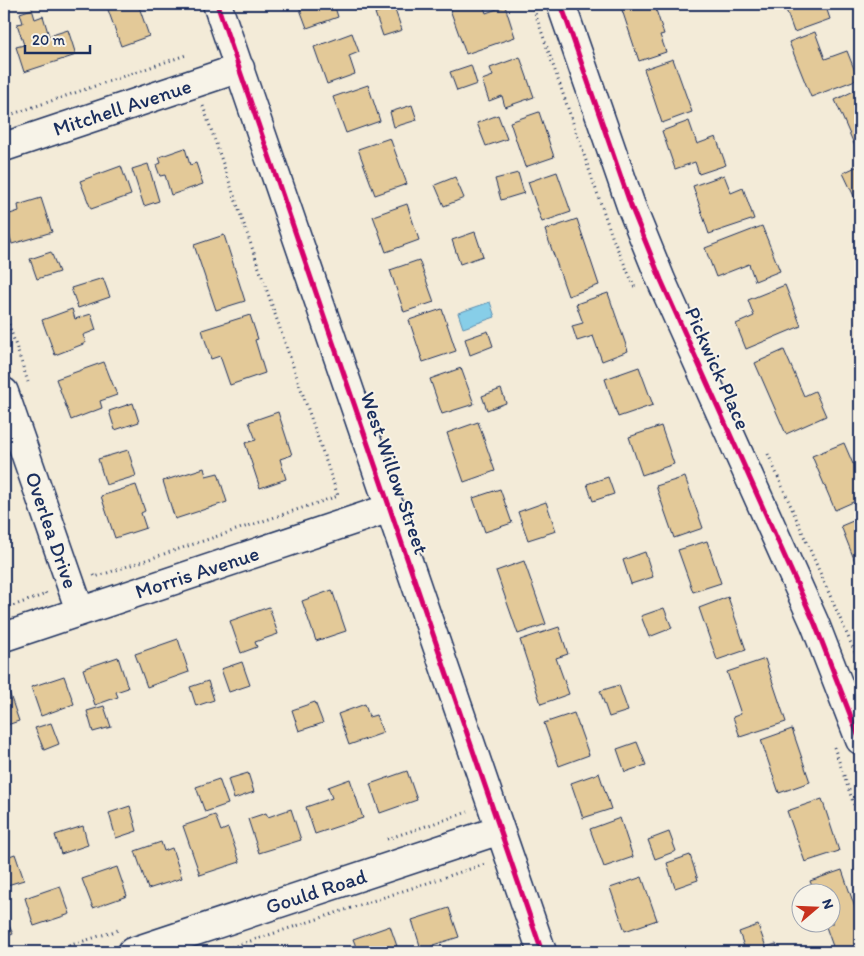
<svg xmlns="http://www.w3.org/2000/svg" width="864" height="956" font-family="Itim,sans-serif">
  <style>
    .water { fill: #87cee8; stroke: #5c8eb1 }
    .building { fill: #e3c998; stroke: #1b2f5e }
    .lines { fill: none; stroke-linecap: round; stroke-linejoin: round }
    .minor-casing { stroke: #1b2f5e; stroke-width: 31 }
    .path { stroke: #1b2f5e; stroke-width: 3; stroke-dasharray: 1 4; stroke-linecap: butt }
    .minor { stroke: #f7f3e8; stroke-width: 28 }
    .cycleway-casing { stroke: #f7f3e8; stroke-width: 8 }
    .cycleway { stroke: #d6006c; stroke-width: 5 }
    .labels { text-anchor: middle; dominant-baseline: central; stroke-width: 4; stroke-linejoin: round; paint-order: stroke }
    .street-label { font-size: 21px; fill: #1b2f5e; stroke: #f7f3e8 }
  </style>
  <rect width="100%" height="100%" fill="#f3ebd8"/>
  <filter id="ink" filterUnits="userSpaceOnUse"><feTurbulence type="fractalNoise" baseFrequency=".02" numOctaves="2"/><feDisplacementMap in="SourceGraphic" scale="10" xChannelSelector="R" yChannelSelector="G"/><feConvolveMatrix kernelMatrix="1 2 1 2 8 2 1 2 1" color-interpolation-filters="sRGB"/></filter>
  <g filter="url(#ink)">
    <path class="water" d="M490 302 495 317 463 328 458 313Z"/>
    <path class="building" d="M117 4H138L149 36 121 46 107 7Z
      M298 4H334L338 17 307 28Z
      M448 4H493L484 7 486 13 505 6 515 37 466 54Z
      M620 4H654L664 34 660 35 666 52 639 61Z
      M784 4H825L830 19 794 32Z
      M394 7 402 30 383 36 375 13Z
      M32 9 35 19 43 16 49 36 68 30 76 55 24 72 16 47 24 45 17 24 23 23 20 13Z
      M815 32 825 59 847 51 858 79 811 97 789 42Z
      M352 33 359 52 349 56 355 74 327 84 314 47Z
      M520 57 534 97 505 107 502 96 489 101 482 80 493 76 490 68Z
      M673 59 692 112 662 123 644 69Z
      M471 65 477 84 457 91 450 72Z
      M368 85 380 121 346 133 333 97Z
      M860 88V149L857 151 835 100Z
      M412 105 417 120 394 127 390 112Z
      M539 112 554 157 525 167 510 122Z
      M498 115 507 139 486 146 477 123Z
      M689 121 697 144 716 137 726 165 699 174 695 162 675 169 662 131Z
      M390 138 407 184 375 195 358 149Z
      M185 148 190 165 196 163 203 184 171 195 165 175 160 176 156 165 161 163 159 157Z
      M148 164 159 201 144 206 132 169Z
      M860 165V209L843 173Z
      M121 166 131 195 91 209 80 181Z
      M557 172 571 212 542 222 528 182Z
      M518 173 524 193 501 200 495 179Z
      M724 175 731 193 743 188 754 219 709 234 693 186Z
      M455 177 464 198 444 206 435 185Z
      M41 198 52 232 12 244 4 216 19 211 18 205Z
      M407 204 419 240 386 252 373 216Z
      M577 219 599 285 568 296 545 230Z
      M762 226 780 271 755 281 749 264 716 277 705 248Z
      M475 232 483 256 460 264 452 240Z
      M224 235 245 301 216 310 194 245Z
      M51 252 59 272 37 279 30 259Z
      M419 260 434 302 404 312 390 270Z
      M103 278 110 297 78 308 71 288Z
      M785 285 801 326 746 349 736 324 754 316 748 300Z
      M608 293 628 351 602 361 593 336 577 341 572 326 583 323 576 304Z
      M72 309 75 319 91 314 96 330 83 335 86 343 55 355 42 320Z
      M442 309 456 351 423 362 409 320Z
      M250 315 258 339 255 340 265 373 230 385 220 356 211 359 202 330Z
      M488 331 493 346 470 355 465 339Z
      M784 350 804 396 815 391 826 416 786 434 755 363Z
      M104 362 117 395 100 401 102 408 71 420 56 379Z
      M639 367 653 405 618 417 605 379Z
      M461 368 474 404 442 414 430 379Z
      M501 389 506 403 487 410 482 396Z
      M133 403 139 422 115 430 109 411Z
      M278 412 292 455 280 459 286 479 260 488 245 443 256 440 249 422Z
      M478 422 495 471 464 482 447 433Z
      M661 426 674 464 642 475 629 437Z
      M844 443 853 464 860 461V499L835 510 812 456Z
      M128 450 136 476 106 485 98 459Z
      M204 468 206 476 218 473 227 502 175 519 163 481Z
      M608 477 614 494 593 501 587 484Z
      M685 477 703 528 674 538 656 486Z
      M136 485 145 511 141 513 146 528 115 538 101 496Z
      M500 489 512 523 485 532 473 498Z
      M546 502 556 531 528 540 518 512Z
      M860 518V562L856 564 841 526Z
      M707 541 721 583 693 592 678 550Z
      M645 552 653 577 631 584 623 560Z
      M524 561 546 624 518 634 496 571Z
      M332 590 346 631 316 641 302 601Z
      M728 597 746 650 717 660 699 608Z
      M269 607 278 634 255 642 257 647 241 653 230 621Z
      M664 608 672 628 649 637 641 616Z
      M559 627 568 654 556 658 569 694 541 704 520 640Z
      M178 639 189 672 147 687 135 654Z
      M118 657 128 688 116 692 118 697 95 705 83 669Z
      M765 659 786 722 740 737 733 717 741 714 727 672Z
      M242 662 250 685 229 692 221 669Z
      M64 676 74 704 41 716 31 687Z
      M208 681 214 700 196 706 190 687Z
      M619 685 628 711 609 717 600 691Z
      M9 692 19 721 4 726V693Z
      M315 702 323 723 299 731 292 710Z
      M365 704 369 717 376 715 383 733 349 745 338 714Z
      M104 706 111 727 93 732 87 711Z
      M574 713 589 755 559 766 544 723Z
      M51 723 59 744 44 750 35 728Z
      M792 729 810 782 779 793 761 740Z
      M637 742 646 765 625 772 617 749Z
      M407 771 417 800 380 813 370 784Z
      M248 773 254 792 234 799 228 779Z
      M599 773 611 809 583 818 571 783Z
      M219 779 228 804 205 812 196 787Z
      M350 779 363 818 315 834 306 807 332 798 328 787Z
      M822 799 839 851 805 862 787 811Z
      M130 806 137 831 116 838 109 813Z
      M291 809 301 840 259 853 248 819 266 813 268 817Z
      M215 815 221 831 228 828 240 862 200 875 183 826Z
      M620 818 633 857 604 867 590 829Z
      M83 826 88 845 61 854 55 835Z
      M669 832 676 851 655 859 648 840Z
      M161 842 164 851 172 848 182 878 148 889 135 851Z
      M15 854 24 880 4 886V858Z
      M690 855 698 880 675 888 667 863Z
      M117 867 127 896 93 908 82 879Z
      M842 870 860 922V952H835L825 924H832V894H815L810 881Z
      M642 877 657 920 625 931 610 888Z
      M60 886 70 914 34 926 25 898Z
      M449 908 459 937 433 945 434 948 422 952 412 920Z
      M4 915 13 934 4 938Z
      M758 925 766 947 776 944 779 952H746L739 932Z
      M390 926 399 952H358L353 939Z
      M334 946 337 952H317Z"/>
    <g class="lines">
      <defs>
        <path id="minor" d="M217 4 542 952
          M561 4 631 206 661 280 815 624 860 740
          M4 147 240 68
          M4 392 80 611
          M4 637 390 508
          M132 952 500 830"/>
      </defs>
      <use href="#minor" class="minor-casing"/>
      <path class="path" d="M532 4 613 239 636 290
        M4 117 186 55
        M4 310 28 382
        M768 454 860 664
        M94 575 95 577 338 496 203 106
        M4 609 46 594 45 592
        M4 665 11 662
        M834 747 860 822
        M387 839 468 812
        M50 952 121 929
        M217 952 485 864"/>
      <use href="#minor" class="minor"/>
      <defs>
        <path id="cycleway" d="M217 4 542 952
          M561 4 631 206 661 280 815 624 860 740"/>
      </defs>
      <use href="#cycleway" class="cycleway-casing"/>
      <use href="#cycleway" class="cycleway"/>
    </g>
  </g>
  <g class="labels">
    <g class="street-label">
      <text transform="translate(122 107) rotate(-18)">Mitchell Avenue</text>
      <text transform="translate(718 368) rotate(66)">Pickwick Place</text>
      <text transform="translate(395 473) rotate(71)">West Willow Street</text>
      <text transform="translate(52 530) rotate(71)">Overlea Drive</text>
      <text transform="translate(197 572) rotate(-18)">Morris Avenue</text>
      <text transform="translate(316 891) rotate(-18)">Gould Road</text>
    </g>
  </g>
  <rect width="864" height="956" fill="none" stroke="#f7f3e8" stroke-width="20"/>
  <rect x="10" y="10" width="844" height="936" fill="none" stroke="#1b2f5e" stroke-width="2" filter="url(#ink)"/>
  <g transform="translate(816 908) rotate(71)"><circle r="24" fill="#f7f3e8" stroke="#9fa5b1"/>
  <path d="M0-4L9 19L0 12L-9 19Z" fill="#c8321e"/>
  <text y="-8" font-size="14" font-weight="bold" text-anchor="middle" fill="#1b2f5e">N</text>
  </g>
  <path d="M25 45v8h65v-8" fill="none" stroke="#1b2f5e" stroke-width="2.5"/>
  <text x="32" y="45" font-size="15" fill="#1b2f5e" stroke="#f7f3e8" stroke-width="4" paint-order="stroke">20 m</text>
</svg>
